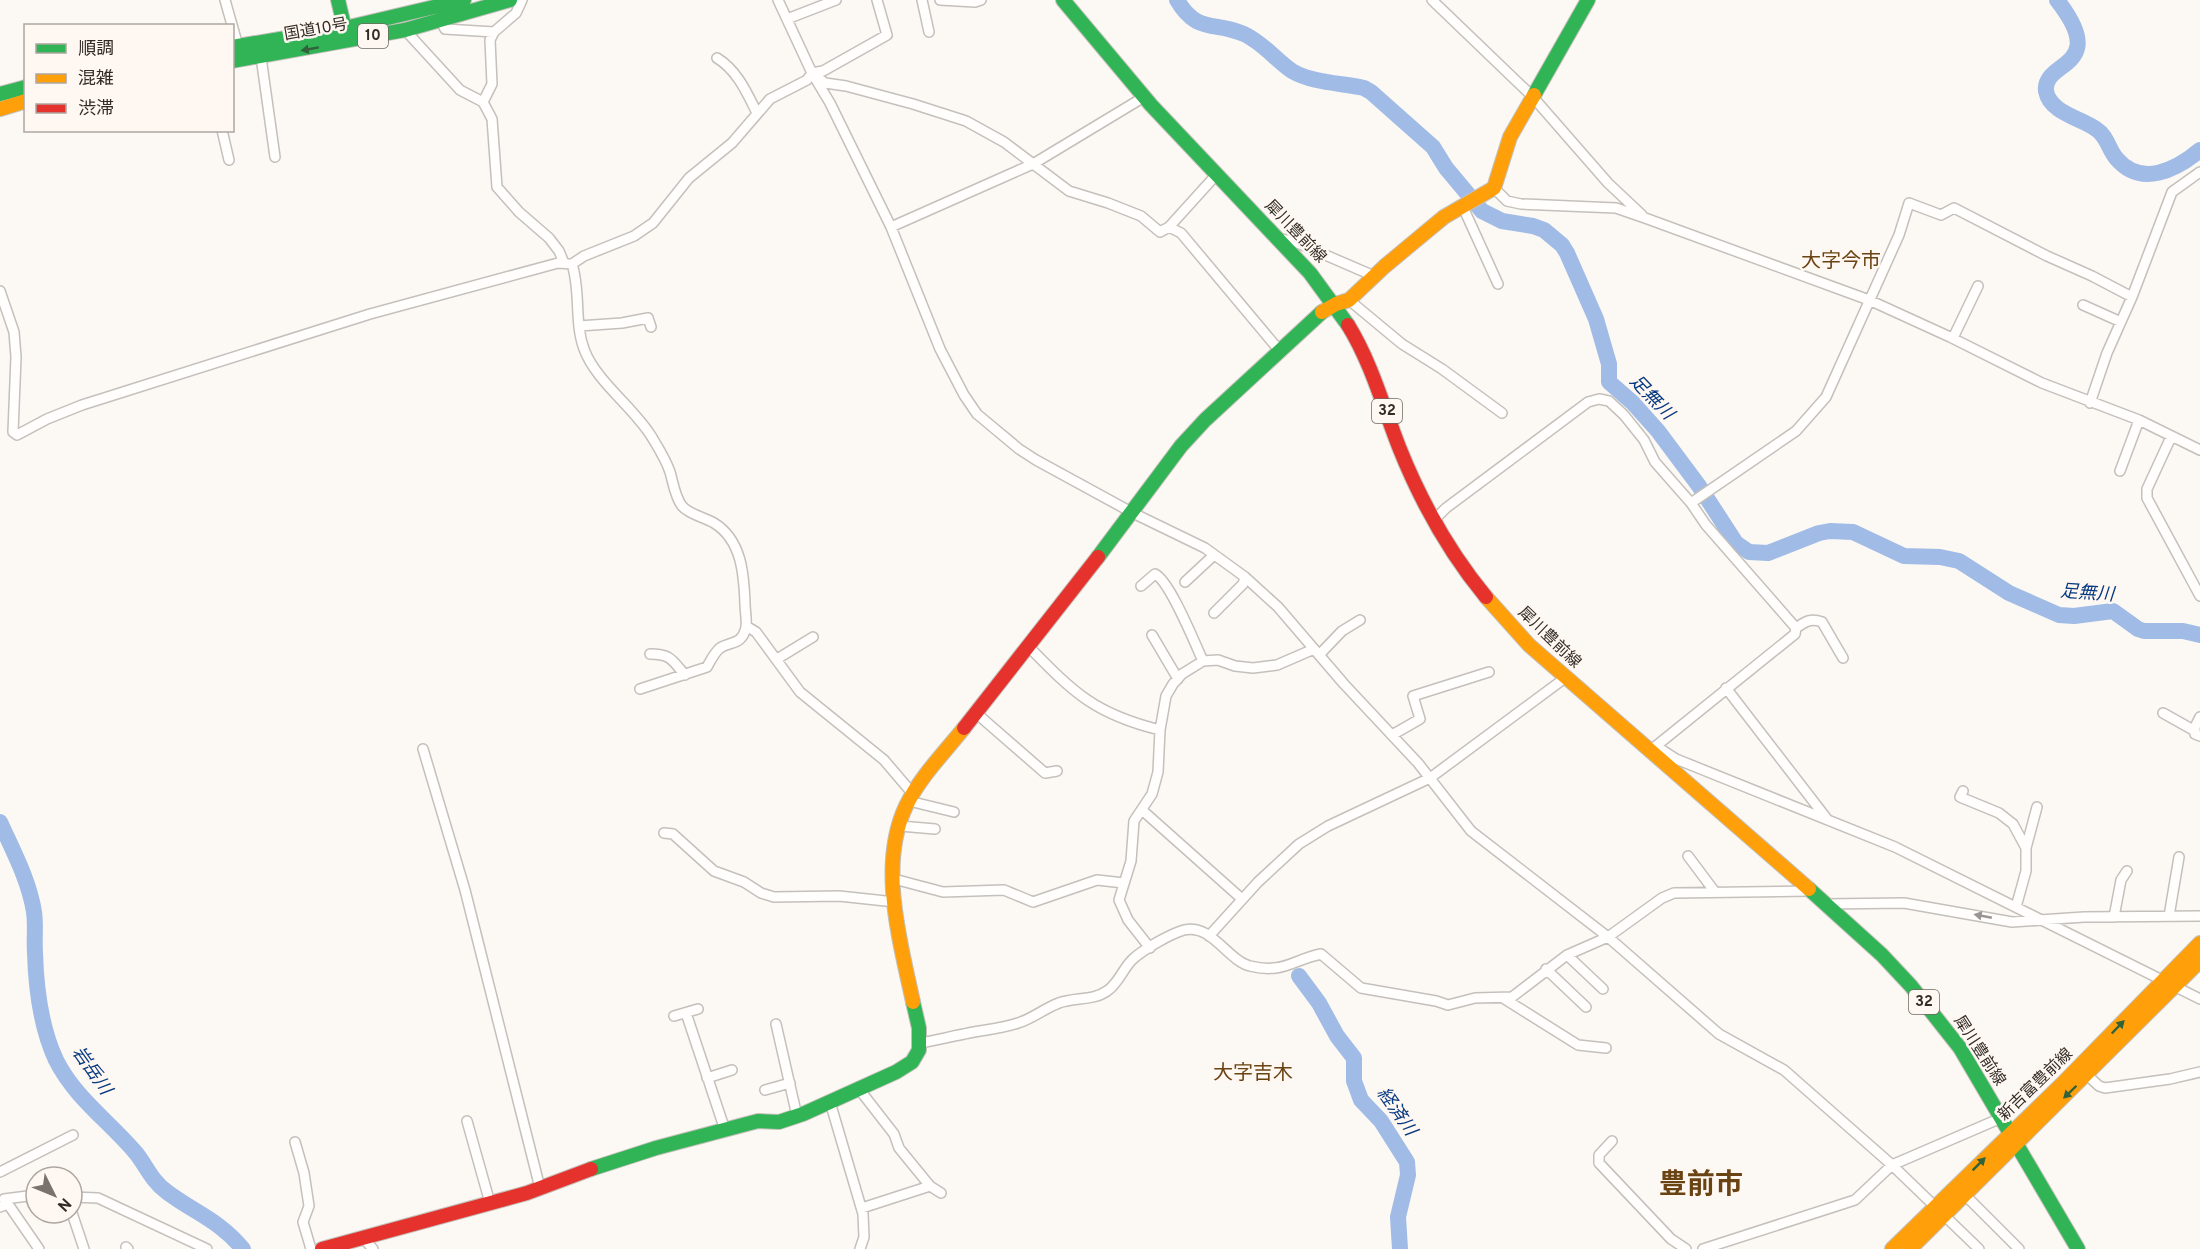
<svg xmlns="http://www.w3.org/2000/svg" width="2200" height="1249" font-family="Overpass,'Noto Sans JP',sans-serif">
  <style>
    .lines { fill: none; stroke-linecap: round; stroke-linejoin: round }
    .river { stroke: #a0bbe5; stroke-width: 16 }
    .street-casing { stroke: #c4c0bb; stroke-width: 12 }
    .fast-casing { stroke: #c4c0bb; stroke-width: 16 }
    .slow-casing { stroke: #c4c0bb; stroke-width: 16 }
    .jam-casing { stroke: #c4c0bb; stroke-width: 16 }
    .street { stroke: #fffefd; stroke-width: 9 }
    .fast { stroke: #30b455; stroke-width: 14 }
    .slow { stroke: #ff9f0a; stroke-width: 14 }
    .jam { stroke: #e5322d; stroke-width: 14 }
    .oneway { fill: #316239 }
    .oneway2 { fill: #989592 }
    .labels { text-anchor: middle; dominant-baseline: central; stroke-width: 5; stroke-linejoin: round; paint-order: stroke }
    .shield { fill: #fff7f1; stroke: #706963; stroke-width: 1.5 }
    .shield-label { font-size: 15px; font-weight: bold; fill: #322c26 }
    .street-label { font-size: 16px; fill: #322c26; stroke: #fff7f1 }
    .water-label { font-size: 18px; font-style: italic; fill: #053981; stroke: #fff7f1 }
    .quarter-label { font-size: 20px; fill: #694314; stroke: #fff7f1 }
    .town-label { font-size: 28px; font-weight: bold; fill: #694314; stroke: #fff7f1 }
  </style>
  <rect width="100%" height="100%" fill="#fcf8f4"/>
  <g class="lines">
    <path class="river" d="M1177 0C1197 34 1214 21 1244 34 1262 42 1276 60 1292 71 1312 83 1342 83 1364 88L1371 92 1433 147 1446 168 1482 211 1502 221 1533 226 1544 230 1562 245 1567 253 1596 319 1609 364V382L1633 403 1658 431 1699 486 1736 543 1749 552 1768 553 1819 533 1830 531 1853 532 1904 556 1940 557 1959 561 2009 593 2059 615 2074 616 2113 611 2138 629 2144 631H2183L2200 635
      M2057 0C2111 69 2042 60 2046 91 2050 113 2081 118 2096 129 2107 136 2108 148 2116 158 2141 188 2176 170 2200 150
      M0 822C13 851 29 880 34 912 36 925 34 939 35 953 36 987 41 1028 56 1060 75 1098 109 1121 136 1153 147 1167 151 1180 167 1192 195 1213 219 1220 243 1249
      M1299 976 1319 1003 1337 1036 1354 1058V1081L1361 1100 1381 1121 1407 1162 1408 1175 1398 1217 1400 1249"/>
    <defs>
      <path id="street" d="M225 0 238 46
        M778 0 812 73 830 103 891 227 940 349 964 395 977 414 1019 449 1036 460 1133 513 1205 548 1245 577 1278 607 1344 684 1418 763 1471 831 1608 937 1719 1034 1784 1070 1892 1165 1979 1249
        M922 0 929 32
        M940 0 975 2 981 0
        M1432 0 1532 96 1608 183 1642 215
        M442 18 441 21 445 29 494 32
        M787 19 836 0
        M405 30 460 90 483 102 492 119 497 187 519 212 549 238 559 251 564 263
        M261 57 275 157
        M717 58C737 70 747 93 757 113
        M816 76 825 83 846 86 913 104 966 121 1004 142 1069 191 1108 203 1141 216 1160 232 1169 227 1217 174
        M483 102 492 84 490 40 494 32 516 13 522 0
        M222 130 229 160
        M1494 188 1507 201 1521 204 1616 208 1645 218 1869 300 1950 337 2042 383 2139 420 2200 450
        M1462 205 1498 284
        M891 227 1033 164 1144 97
        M1169 227 1181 233 1279 350
        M1280 239 1293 241 1374 276
        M572 264C581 292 574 322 584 349 596 382 636 409 653 439 659 449 666 460 670 472 673 482 675 497 682 506 690 515 704 517 714 523 742 540 744 575 745 604 745 611 747 620 746 627 742 646 730 641 720 648 714 653 711 660 707 667L640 689
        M0 291 14 332 16 357 13 432 17 435 47 419 82 405 370 314 558 263 572 264 584 256 634 236 653 223 689 178 732 143 770 99 807 80 812 73 823 71 887 35 877 0
        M1349 300 1402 344 1442 369 1502 413
        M2083 305 2121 322
        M579 326 622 323 648 318 651 327
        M1953 338 1978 286
        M2090 403 2107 353 2132 297 2172 192 2200 172
        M2171 437 2147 489V498L2200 596
        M2120 471 2139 420
        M1691 503 1796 431 1826 397 1899 235 1909 203 1941 215 1954 208 2047 256 2092 276 2132 297
        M1434 520 1446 508 1588 402 1599 399 1609 401 1624 415 1644 440 1655 462 1691 503 1706 525 1796 628 1795 634 1656 746 1648 750
        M1185 582 1214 555
        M1141 586 1155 574C1170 581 1195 644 1203 661
        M1214 613 1243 584 1245 577
        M746 626 756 632 800 692 884 760 913 794
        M1796 628C1806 621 1811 618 1822 622L1843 658
        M1152 635 1178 679
        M1029 647C1074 693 1095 714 1160 730
        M650 654C671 654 672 660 685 675
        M1319 655 1342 631 1360 620
        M777 659 813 637
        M1726 688 1827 819
        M976 713 1045 773 1057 771
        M2163 713 2195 731
        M2200 717 2195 727V734L2200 736
        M1392 735 1420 719 1413 696 1489 672
        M1656 746 1676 759 1895 847 2200 999
        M423 749 465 890 540 1188
        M1963 791 1960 797 1999 813 2013 824 2026 848
        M909 801 954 812
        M1142 810 1242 899
        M900 826 935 829
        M664 833 673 834 714 871 744 882 761 893 774 897 839 896 895 902
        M1688 856 1715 892
        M894 879 943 892 1004 890 1033 902 1097 880 1124 883
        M1826 904 1904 903 2012 922 2084 917 2200 916
        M2016 907 2026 871V848L2037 807
        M2169 916 2179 857
        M2114 917 2121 880 2127 871
        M1209 936 1258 882 1299 844 1328 826 1430 778 1565 678
        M1150 948 1128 920 1119 900 1131 861 1134 821 1152 794 1158 772 1160 730 1166 696 1173 684 1182 674 1203 661 1218 660 1235 666 1253 668 1277 665 1314 649
        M1567 955 1603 989
        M1546 969 1586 1007
        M1503 998 1578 1045 1606 1048
        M686 1013 725 1130
        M674 1016 698 1009
        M776 1024 797 1116
        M919 1043C934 1041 948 1037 964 1034 981 1030 1001 1029 1018 1023 1032 1019 1045 1008 1059 1003 1074 997 1093 1001 1107 991 1119 983 1123 968 1133 959 1144 949 1170 934 1184 930 1211 923 1227 960 1250 966 1284 974 1292 960 1321 954L1361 988 1436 1001 1448 1005 1475 998 1512 997 1567 955 1608 937 1662 898 1674 893 1810 891
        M2087 1075 2099 1086 2105 1088 2170 1079 2200 1072
        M707 1078 732 1070
        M859 1089 894 1134 899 1148 930 1186
        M765 1090 790 1083
        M830 1102 863 1214 864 1237 860 1249
        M467 1121 490 1203
        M1612 1141 1599 1155V1163L1671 1239 1686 1249
        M295 1142 304 1173 309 1206 303 1222 311 1249
        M0 1172 73 1135
        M1961 1191 2019 1249
        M72 1197 98 1198 207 1249
        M4 1199 36 1195
        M0 1207 8 1204 39 1249
        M862 1208 930 1186 941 1193
        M72 1213 84 1249
        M364 1239 373 1249
        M126 1247 128 1249
        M1703 1249 1855 1200 1892 1165 2001 1118"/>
      <path id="fast" d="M338 0 347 38
        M1063 0 1151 105 1310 273 1348 325
        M232 47 345 28 464 0
        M232 61 405 30 510 0
        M0 94 26 87
        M1534 95 1588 0
        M1098 557 1181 446 1205 420 1322 312
        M1809 889 1882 955 1911 986 1960 1048 2078 1249
        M591 1169 656 1148 758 1121 779 1122 803 1114 896 1072 912 1062 919 1050V1028L913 1002"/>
      <path id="slow" d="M0 109 26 101
        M1322 312 1336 304 1349 300 1385 266 1444 217 1494 188 1510 137 1534 95
        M1486 597 1529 645 1809 889
        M913 1002C900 941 878 865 906 806 920 777 944 753 964 728
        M1892 1249 2063 1083 2200 943
        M1910 1249 2200 961"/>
      <path id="jam" d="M1348 325C1371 362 1383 406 1399 447 1421 502 1448 551 1486 597
        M964 728 1098 557
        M322 1249 527 1193 591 1169"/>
    </defs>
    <use href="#street" class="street-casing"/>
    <use href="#fast" class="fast-casing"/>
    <use href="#slow" class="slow-casing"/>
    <use href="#jam" class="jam-casing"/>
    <use href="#street" class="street"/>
    <use href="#fast" class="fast"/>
    <use href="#slow" class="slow"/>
    <use href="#jam" class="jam"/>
  </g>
  <defs><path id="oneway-solid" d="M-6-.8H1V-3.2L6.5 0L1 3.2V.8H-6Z" transform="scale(1.5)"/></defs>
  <g class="oneway">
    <use href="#oneway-solid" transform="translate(310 49) rotate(170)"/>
    <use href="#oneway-solid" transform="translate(2118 1027) rotate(-46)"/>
    <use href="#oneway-solid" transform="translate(2070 1092) rotate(136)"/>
    <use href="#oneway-solid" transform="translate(1979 1164) rotate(-45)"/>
  </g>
  <use class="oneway2" href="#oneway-solid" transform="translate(1983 916) rotate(-169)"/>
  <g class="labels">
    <g class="shield">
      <rect x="358" y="24" width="30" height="24" rx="4.5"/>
      <rect x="1372" y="399" width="30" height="24" rx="4.5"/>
      <rect x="1909" y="990" width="30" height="24" rx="4.5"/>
    </g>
    <g class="shield-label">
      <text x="373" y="36">10</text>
      <text x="1387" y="411">32</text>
      <text x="1924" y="1002">32</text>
    </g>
    <g class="street-label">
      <text transform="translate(316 30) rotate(-10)">国道10号</text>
      <text transform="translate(1295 232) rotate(46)">犀川豊前線</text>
      <text transform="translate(1549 638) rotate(44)">犀川豊前線</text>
      <text transform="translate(1979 1051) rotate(57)">犀川豊前線</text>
      <text transform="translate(2036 1085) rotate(-44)">新吉富豊前線</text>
    </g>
    <g class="water-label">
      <text transform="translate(1651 398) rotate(46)">足無川</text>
      <text transform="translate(2087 594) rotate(4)">足無川</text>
      <text transform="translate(91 1071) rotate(55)">岩岳川</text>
      <text transform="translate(1396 1112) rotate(55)">経済川</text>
    </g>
    <g class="quarter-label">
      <text x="1841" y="262">大字今市</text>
      <text x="1253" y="1074">大字吉木</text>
    </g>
    <g class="town-label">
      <text x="1701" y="1186">豊前市</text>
    </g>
  </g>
  <rect x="24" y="24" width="210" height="108" fill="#fff7f1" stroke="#ada6a0" stroke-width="1.5"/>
  <rect x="36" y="44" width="30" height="9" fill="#30b455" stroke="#ada6a0" stroke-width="1.5"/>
  <text x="78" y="54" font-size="18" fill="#322c26">順調</text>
  <rect x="36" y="74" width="30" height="9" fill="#ff9f0a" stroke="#ada6a0" stroke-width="1.5"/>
  <text x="78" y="84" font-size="18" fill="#322c26">混雑</text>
  <rect x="36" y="104" width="30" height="9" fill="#e5322d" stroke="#ada6a0" stroke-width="1.5"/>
  <text x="78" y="114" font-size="18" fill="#322c26">渋滞</text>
  <g transform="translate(54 1195) rotate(133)"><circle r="28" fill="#fff7f1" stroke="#ada6a0" stroke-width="1.5"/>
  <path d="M0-4.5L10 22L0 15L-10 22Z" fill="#79736e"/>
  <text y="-9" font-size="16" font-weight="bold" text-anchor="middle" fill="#322c26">N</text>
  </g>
</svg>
